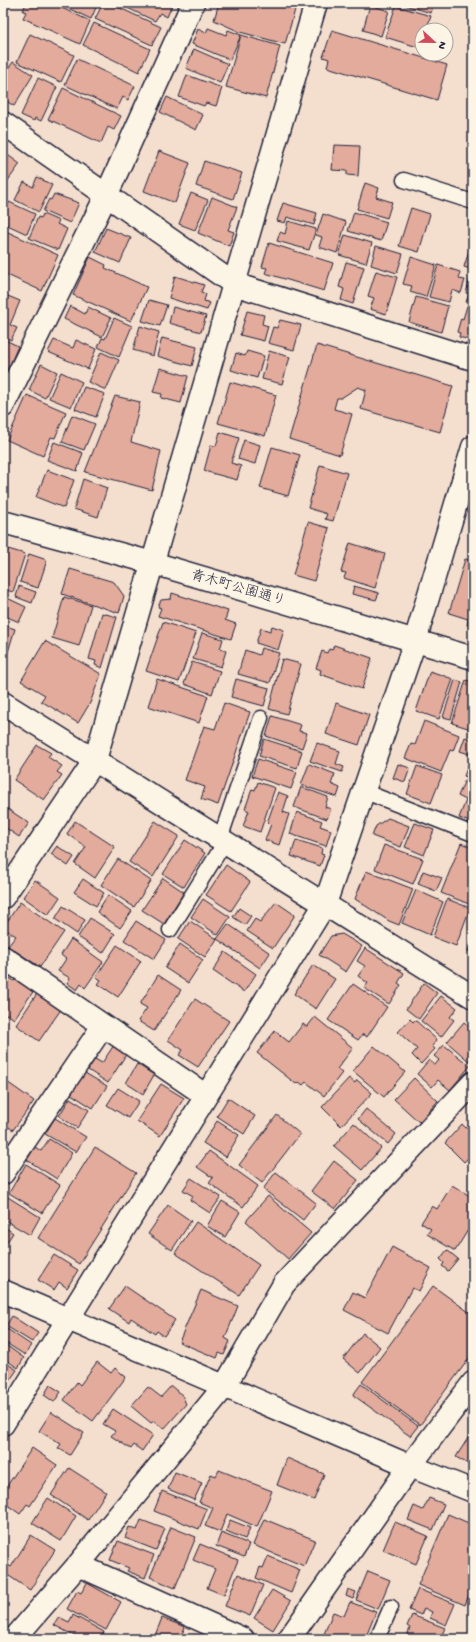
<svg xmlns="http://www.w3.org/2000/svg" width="476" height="1642" font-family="'Gochi Hand','Klee One',sans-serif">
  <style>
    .building { fill: #e3ab9b; stroke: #22223b }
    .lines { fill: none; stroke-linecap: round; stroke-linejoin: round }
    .lane-casing { stroke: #22223b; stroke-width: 17 }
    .street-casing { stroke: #22223b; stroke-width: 25 }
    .secondary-casing { stroke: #22223b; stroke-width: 25 }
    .lane { stroke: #fcf5e5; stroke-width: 14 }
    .street { stroke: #fcf5e5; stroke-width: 22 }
    .secondary { stroke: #fcf5e5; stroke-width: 22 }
    .labels { text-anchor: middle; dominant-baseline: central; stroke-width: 3; stroke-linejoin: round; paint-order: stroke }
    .street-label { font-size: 14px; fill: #22223b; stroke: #fcf5e5 }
  </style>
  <rect width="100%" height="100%" fill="#f4dfcf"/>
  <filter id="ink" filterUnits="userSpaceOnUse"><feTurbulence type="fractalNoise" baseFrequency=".025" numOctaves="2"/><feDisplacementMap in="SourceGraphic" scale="8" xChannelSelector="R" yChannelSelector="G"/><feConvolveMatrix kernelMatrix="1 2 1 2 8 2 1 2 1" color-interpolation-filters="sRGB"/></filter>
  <g filter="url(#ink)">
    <path class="building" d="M26 3H51L90 21 80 44 23 18 26 12 23 11Z
      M57 3H98L91 19Z
      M103 3H109L161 27 152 45 95 19Z
      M117 3H173L167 17 160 13 155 21Z
      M219 3H297L285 44 240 32 214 20Z
      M398 3H434L431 13Z
      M370 5 389 11 381 36 363 30Z
      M396 6 431 16 426 30H422L421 48 385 37Z
      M94 23 150 49 139 72 83 45Z
      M208 28 226 35 228 30 241 35 230 60 192 44 198 29 206 33Z
      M332 30 447 65 437 100 327 67 329 59 323 57Z
      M30 34 74 55 61 82 17 62Z
      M241 35 280 46 266 98 226 87Z
      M194 49 228 64 220 83 186 68Z
      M77 59 135 86 128 100 123 97 117 109 65 85Z
      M13 62 33 75 14 106 3 99V66L8 69Z
      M187 75 222 88 216 106 206 103 204 106 179 97Z
      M38 78 57 87 41 121 35 118 34 121 21 115Z
      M63 88 121 116 114 130 108 127 101 143 48 119Z
      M167 97 203 115 196 130 160 112Z
      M334 145 360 146 358 176 347 175V171L332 170Z
      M159 151 190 163 175 203 144 191Z
      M5 153 20 164 4 186 3 155Z
      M204 161 242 173 233 199 196 186Z
      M37 177 52 185 39 212 15 200 24 182 33 187Z
      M365 183 379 188 376 197 392 202 387 218 357 209Z
      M191 193 208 200 195 230 179 224Z
      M54 194 79 203 70 223 43 211 49 199 51 200Z
      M212 197 237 207 228 230 234 232 229 246 198 233Z
      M9 202 35 214 27 234 3 223V215Z
      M283 203 317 213 314 225 287 217 285 223 277 221Z
      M411 208 430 214 419 252 399 246Z
      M354 212 387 222 381 241 348 231Z
      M43 214 59 221 57 224 67 229 58 250 29 238 38 217 41 218Z
      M323 214 346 222 337 253 319 247 322 237 316 235Z
      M288 221 316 229 309 250 277 241 280 232 285 234Z
      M106 228 131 238 120 263 95 252Z
      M8 232 58 255 42 291 3 273V244Z
      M345 235 372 243 366 263 339 255Z
      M269 243 333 263 324 291 265 273 267 268 262 267Z
      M471 244 473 245V270L464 267Z
      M376 246 403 254 397 273 371 265Z
      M90 257 106 265 105 268 147 287 131 321 73 295Z
      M411 257 436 265 426 297 410 292 412 286 403 284Z
      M346 262 364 267 353 304 341 300 344 289 339 287Z
      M438 265 460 272 459 279 465 280 461 293 452 290 449 302 429 297Z
      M376 271 397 277 386 314 370 309 374 298 368 296Z
      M471 275H473V304L466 302 469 294 466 293Z
      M175 276 204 285 201 292 206 294 204 301 210 303 207 310 169 298Z
      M3 294 20 301 10 325 17 328 11 340 3 336Z
      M416 297 448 306 441 332 409 322Z
      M149 300 167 305 160 326 142 321Z
      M70 306 85 314 88 307 111 318 102 337 64 319Z
      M467 306 473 308V341L459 337 460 333 457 332 461 318 463 319Z
      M173 307 206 316 201 332 169 323Z
      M247 311 264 315 262 324 268 326 264 341 240 335Z
      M114 318 132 326 119 357 98 347 102 338 105 339Z
      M280 320 301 325 294 350 268 343 273 327 277 328Z
      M140 326 159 332 153 356 133 350Z
      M162 338 197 347 192 366 157 356Z
      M3 339 18 346 6 374 3 373Z
      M54 340 73 348 76 340 96 349 88 369 48 352Z
      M317 345 453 386 440 432 361 409 366 390 358 387 341 398H337L334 409 352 414 340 455 289 439Z
      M247 351 264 356 257 378 231 370 236 353 245 356Z
      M269 351 290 357 282 384 262 379Z
      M101 352 119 360 106 390 88 382Z
      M41 364 57 372 45 398 29 390Z
      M160 368 188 376 181 403 161 398 162 394 153 392Z
      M61 372 82 382 71 407 49 398Z
      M230 382 276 395 265 436 218 423Z
      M84 387 105 394 96 417 75 409Z
      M27 395 66 412 55 438 51 437 43 456 7 440Z
      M115 396 140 402 131 442 161 451 152 490 85 472Z
      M72 415 95 424 84 450 62 442Z
      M220 432 239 438 231 463 241 466 237 480 204 471 211 445 216 446Z
      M244 440 260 445 255 464 238 459Z
      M54 442 83 453 77 471 47 460Z
      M272 447 300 455 288 496 260 488Z
      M320 465 347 473 333 521 325 519 327 514 308 508Z
      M47 470 74 480 64 508 36 497Z
      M83 479 107 488 98 517 74 509Z
      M308 522 329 528 314 581 293 575Z
      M350 543 385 554 375 588 344 578 346 573 341 572Z
      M8 549 25 554 13 592 3 589V564Z
      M29 554 47 560 38 588 20 582Z
      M465 559 473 561V627L467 625 468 619 449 613Z
      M70 569 114 582 124 596 119 613 62 594Z
      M19 586 36 592 32 603 16 597Z
      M354 586 379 593 376 600 352 594Z
      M172 593 228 611 225 620 236 624 231 639 158 616 161 608 158 607 161 600 171 599Z
      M3 596 26 607 19 622 3 615Z
      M64 597 91 605 79 646 52 638Z
      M102 613 117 617 102 668 95 665 96 661 89 659Z
      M163 622 196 633 179 682 146 671Z
      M3 625 15 629 3 668Z
      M272 626 284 630 278 650 256 643 261 628 270 631Z
      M202 633 223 639 220 649 226 651 221 667 193 659Z
      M45 641 101 674 90 703 78 723 41 701 45 695 21 681Z
      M334 645 372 658 362 689 320 674 321 670 316 668 322 651 327 653 329 649 332 650Z
      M261 648 279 653 270 683 238 674 245 650 259 655Z
      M282 659 301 664 287 714 269 709Z
      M192 662 220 671 212 694 184 684Z
      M430 671 453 679 439 719 416 711Z
      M157 679 208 696 199 723 148 706Z
      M236 679 269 688 264 706 231 697Z
      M455 680 462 682 451 719 443 717Z
      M466 680 473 682V724L471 729 452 723Z
      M224 703 250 712 218 805 201 799 205 787 185 780 204 726 215 729Z
      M336 703 369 715 359 745 326 734Z
      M272 716 301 725 299 731 307 733 302 748 266 736Z
      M424 721 459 735 453 751 450 750 441 772 405 758 411 744 415 745Z
      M465 737 473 740V779L464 776 472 755 460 751Z
      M264 739 302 751 297 768 259 756Z
      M317 743 340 751 336 764 344 767 342 772 310 761Z
      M37 745 51 753 48 757 62 766 57 772 62 775 44 800 14 780Z
      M258 759 297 772 291 789 252 776Z
      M309 764 335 774 331 784 340 788 337 797 301 785Z
      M398 764 410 768 405 782 393 778Z
      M417 766 442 775 431 803 407 794Z
      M465 780 473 783V823L459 818 466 800 458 796Z
      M258 782 275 788 260 832 243 826 249 811 245 809 252 789 255 790Z
      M301 787 328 797 325 807 331 809 327 819 294 807Z
      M278 792 288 796 283 812 289 814 279 845 265 840 271 824 267 823Z
      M3 806 29 823 19 837 3 826Z
      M297 812 322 821 320 826 331 830 326 846 290 834Z
      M388 818 409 826 401 847 372 836 376 826Z
      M75 821 115 847 95 878 75 864 86 847 67 834Z
      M155 821 179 836 153 877 129 862Z
      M415 823 434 830 424 855 405 847Z
      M185 840 205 853 184 887 163 874Z
      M296 840 322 848 321 854 324 855 320 866 291 856Z
      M461 843 473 848V895L469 904 441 893Z
      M384 845 423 859 413 884 375 869Z
      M57 846 74 857 68 866 51 854Z
      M118 859 151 881 134 907 101 885Z
      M226 865 250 882 231 911 206 895Z
      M366 871 413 889 399 925 389 921 355 899Z
      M423 871 442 878 436 891 418 884Z
      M163 878 184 892 164 924 142 910Z
      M83 879 104 893 96 906 74 892Z
      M35 880 60 897 48 915 23 897Z
      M416 890 443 902 430 935 402 923Z
      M108 895 132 911 120 928 97 912Z
      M203 899 230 917 218 935 191 917Z
      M447 899 470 908 456 946 433 937Z
      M20 902 64 932 40 967 8 946 16 936 3 928Z
      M276 902 295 915 273 948 247 931 255 919 260 922Z
      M63 906 85 920 77 934 55 919Z
      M239 908 251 916 245 925 233 917Z
      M90 918 115 934 103 953 78 937Z
      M136 921 166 940 154 959 124 940Z
      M190 921 217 939 205 957 178 939Z
      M228 924 270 953 260 968 217 939Z
      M342 934 362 946 346 972 319 955 331 936Z
      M473 938V953L468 951Z
      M71 939 103 962 85 988 81 984 77 990 67 983 70 978 58 971 66 959 61 955Z
      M180 944 203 960 188 983 165 968Z
      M117 945 141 961 118 997 98 984 101 980 96 977Z
      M365 948 404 973 398 983 401 985 389 1004 364 988 368 983 358 976 365 966 357 961Z
      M225 952 256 974 244 992 213 971Z
      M313 965 335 979 316 1009 294 994Z
      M3 973 14 981 18 977 35 989 14 1019 7 1014 3 1017Z
      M158 975 181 990 154 1031 138 1021 147 1008 140 1004Z
      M424 983 437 993 419 1019 406 1009Z
      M353 984 387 1007 367 1037 363 1034 358 1040 328 1020Z
      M38 992 62 1008 39 1041 16 1025Z
      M441 996 457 1008 450 1017 454 1020 441 1037 421 1021Z
      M195 999 229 1021 198 1067 179 1055 183 1050 168 1040Z
      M315 1017 353 1048 337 1069 342 1073 324 1096 306 1082 303 1085 299 1082 296 1084 257 1053 275 1031 289 1042 303 1024 307 1027Z
      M410 1019 413 1022 415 1020 437 1040 432 1046 435 1049 421 1064 412 1055 417 1049 398 1032Z
      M464 1022 473 1030 472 1064 447 1042Z
      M114 1045 127 1053 108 1083 88 1070 95 1059 102 1063Z
      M444 1045 470 1066 450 1090 438 1080 432 1087 417 1074 429 1060 435 1065 439 1060 434 1056Z
      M374 1046 405 1072 384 1097 353 1071Z
      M137 1064 154 1075 143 1094 126 1083Z
      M85 1073 107 1086 93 1108 71 1094Z
      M349 1078 355 1083 357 1080 372 1093 341 1126 322 1107Z
      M414 1078 438 1101 419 1122 394 1099Z
      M7 1082 34 1101 13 1130 3 1123V1087Z
      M161 1084 184 1098 160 1136 137 1121Z
      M118 1088 139 1101 128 1118 107 1105Z
      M70 1098 89 1110 77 1128 59 1116Z
      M228 1098 255 1116 244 1134 217 1116Z
      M366 1109 396 1134 388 1144 358 1119Z
      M277 1115 300 1134 262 1183 239 1165Z
      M55 1118 86 1137 76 1152 45 1134Z
      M217 1121 239 1135 226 1157 203 1143Z
      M354 1123 381 1148 362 1170 334 1146Z
      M462 1124 473 1135V1153L464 1162 445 1143Z
      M49 1139 72 1153 57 1179 27 1160 35 1147 41 1151Z
      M95 1147 136 1173 79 1264 38 1238Z
      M209 1151 258 1186 243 1207 209 1183 213 1178 197 1167Z
      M334 1161 358 1180 335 1209 311 1191Z
      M26 1164 60 1185 42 1213 9 1193Z
      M276 1172 316 1203 303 1220 263 1189Z
      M191 1178 221 1197 210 1213 190 1200 193 1196 183 1190Z
      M452 1185 473 1198V1222L455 1251 427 1234 431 1229 421 1223 432 1206 437 1209Z
      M3 1194 40 1217 30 1235 3 1219Z
      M268 1196 311 1233 288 1259 246 1221Z
      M222 1201 240 1212 225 1237 207 1226Z
      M168 1205 191 1221 172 1250 148 1234Z
      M196 1222 259 1265 239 1295 175 1253Z
      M3 1226 13 1233 3 1248Z
      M392 1247 431 1268 419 1291 412 1288 388 1333 344 1310 353 1292 365 1298Z
      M447 1250 458 1259 448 1271 442 1266 444 1263 440 1259Z
      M54 1255 78 1270 67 1288 59 1282 54 1290 38 1280Z
      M125 1286 175 1320 164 1336 157 1331 155 1334 131 1318 129 1322 109 1309Z
      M433 1286 473 1315V1353L420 1425 362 1382Z
      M201 1290 238 1306 225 1338 230 1341 224 1355 219 1353 217 1358 179 1342Z
      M12 1316 38 1333 32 1342 6 1326Z
      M7 1329 31 1345 25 1355 3 1341V1335Z
      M363 1333 380 1347 360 1373 343 1359Z
      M3 1343 24 1358 18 1368 3 1358Z
      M3 1361 17 1370 10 1380 3 1375Z
      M97 1362 111 1373 115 1368 126 1377 93 1421 64 1400 77 1382 80 1385Z
      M361 1384 418 1426 410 1436 353 1395Z
      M50 1385 61 1392 54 1402 44 1395Z
      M171 1386 182 1395 186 1404 164 1429 154 1421 151 1423 131 1406 148 1387 161 1397Z
      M113 1409 153 1435 142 1451 134 1445 131 1449 111 1436 115 1431 103 1424Z
      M51 1412 84 1433 70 1455 58 1448 61 1444 39 1431Z
      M473 1430V1467L456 1457Z
      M32 1448 57 1465 30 1506 27 1504 20 1514 3 1502V1492Z
      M287 1458 324 1474 314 1500 277 1485Z
      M69 1468 106 1492 88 1520 51 1495Z
      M219 1470 272 1491 257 1527 227 1514 220 1532 205 1526 213 1508 199 1502 211 1474 216 1476Z
      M175 1472 202 1483 194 1500 168 1489Z
      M162 1491 207 1509 199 1529 154 1511Z
      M48 1498 76 1516 61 1541 32 1523Z
      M429 1498 444 1504 433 1530 408 1520 414 1506 423 1510Z
      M448 1514 473 1525V1584L465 1605 418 1585Z
      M264 1519 315 1540 304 1566 253 1545Z
      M141 1520 165 1529 156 1550 125 1538 129 1527 137 1530Z
      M230 1520 250 1528 245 1539 226 1531Z
      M395 1522 428 1536 416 1564 383 1550Z
      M171 1527 196 1537 175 1588 150 1577Z
      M221 1533 249 1544 244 1557 216 1546Z
      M31 1535 55 1550 30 1590 3 1572V1567L5 1563 11 1567Z
      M118 1541 154 1555 145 1578 127 1571 129 1568 110 1560Z
      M200 1544 238 1560 224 1595 207 1588 215 1569 193 1560Z
      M268 1556 300 1570 291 1593 256 1578 260 1567 263 1568Z
      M368 1571 390 1580 378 1609 356 1600Z
      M238 1574 263 1585 250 1616 225 1606Z
      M87 1583 121 1602 106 1630 67 1609 77 1591 81 1593Z
      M348 1589 356 1592 353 1599 346 1596Z
      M418 1589 455 1604 446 1625 430 1618 432 1612 424 1608 421 1615 409 1610Z
      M272 1590 291 1601 273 1630 254 1618Z
      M350 1602 376 1612 365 1639H322L333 1612 344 1616Z
      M73 1615 104 1632 101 1639H80L54 1625 59 1617 69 1622Z
      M412 1615 445 1628 440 1639 406 1638 410 1628 407 1626Z
      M162 1618 185 1627 180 1639 154 1638Z
      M391 1634 401 1639H389Z"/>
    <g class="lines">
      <defs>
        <path id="lane" d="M404 180 473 202
          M363 791 473 834
          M220 839 261 718
          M170 930 225 842
          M377 1639 391 1607"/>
        <path id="street" d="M3 406 106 196 193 3
          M3 957 205 1095
          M3 1173 103 1026
          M3 1424 325 904 415 641 473 447
          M78 1565 243 1639
          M14 1639 78 1565 224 1387 284 1284 473 1083
          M289 1639 410 1466 473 1383"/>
        <path id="secondary" d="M3 123 234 284 473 359
          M3 522 153 563 473 658
          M3 703 473 997
          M3 897 95 760 316 3
          M3 1291 410 1466 473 1491"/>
      </defs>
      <use href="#lane" class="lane-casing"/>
      <use href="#street" class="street-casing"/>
      <use href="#secondary" class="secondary-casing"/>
      <use href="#lane" class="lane"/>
      <use href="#street" class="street"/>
      <use href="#secondary" class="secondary"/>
    </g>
  </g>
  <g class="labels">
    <g class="street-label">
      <text transform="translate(238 589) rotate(16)">青木町公園通り</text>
    </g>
  </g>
  <rect width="476" height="1642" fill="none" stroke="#fcf5e5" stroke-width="16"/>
  <rect x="8" y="8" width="460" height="1626" fill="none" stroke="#22223b" stroke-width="1.5" filter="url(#ink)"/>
  <g transform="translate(434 42) rotate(112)"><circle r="19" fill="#fcf5e5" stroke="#a5a1a1"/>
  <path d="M0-3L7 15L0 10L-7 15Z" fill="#d1495b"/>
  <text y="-6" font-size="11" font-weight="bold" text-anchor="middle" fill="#22223b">N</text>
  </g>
</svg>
